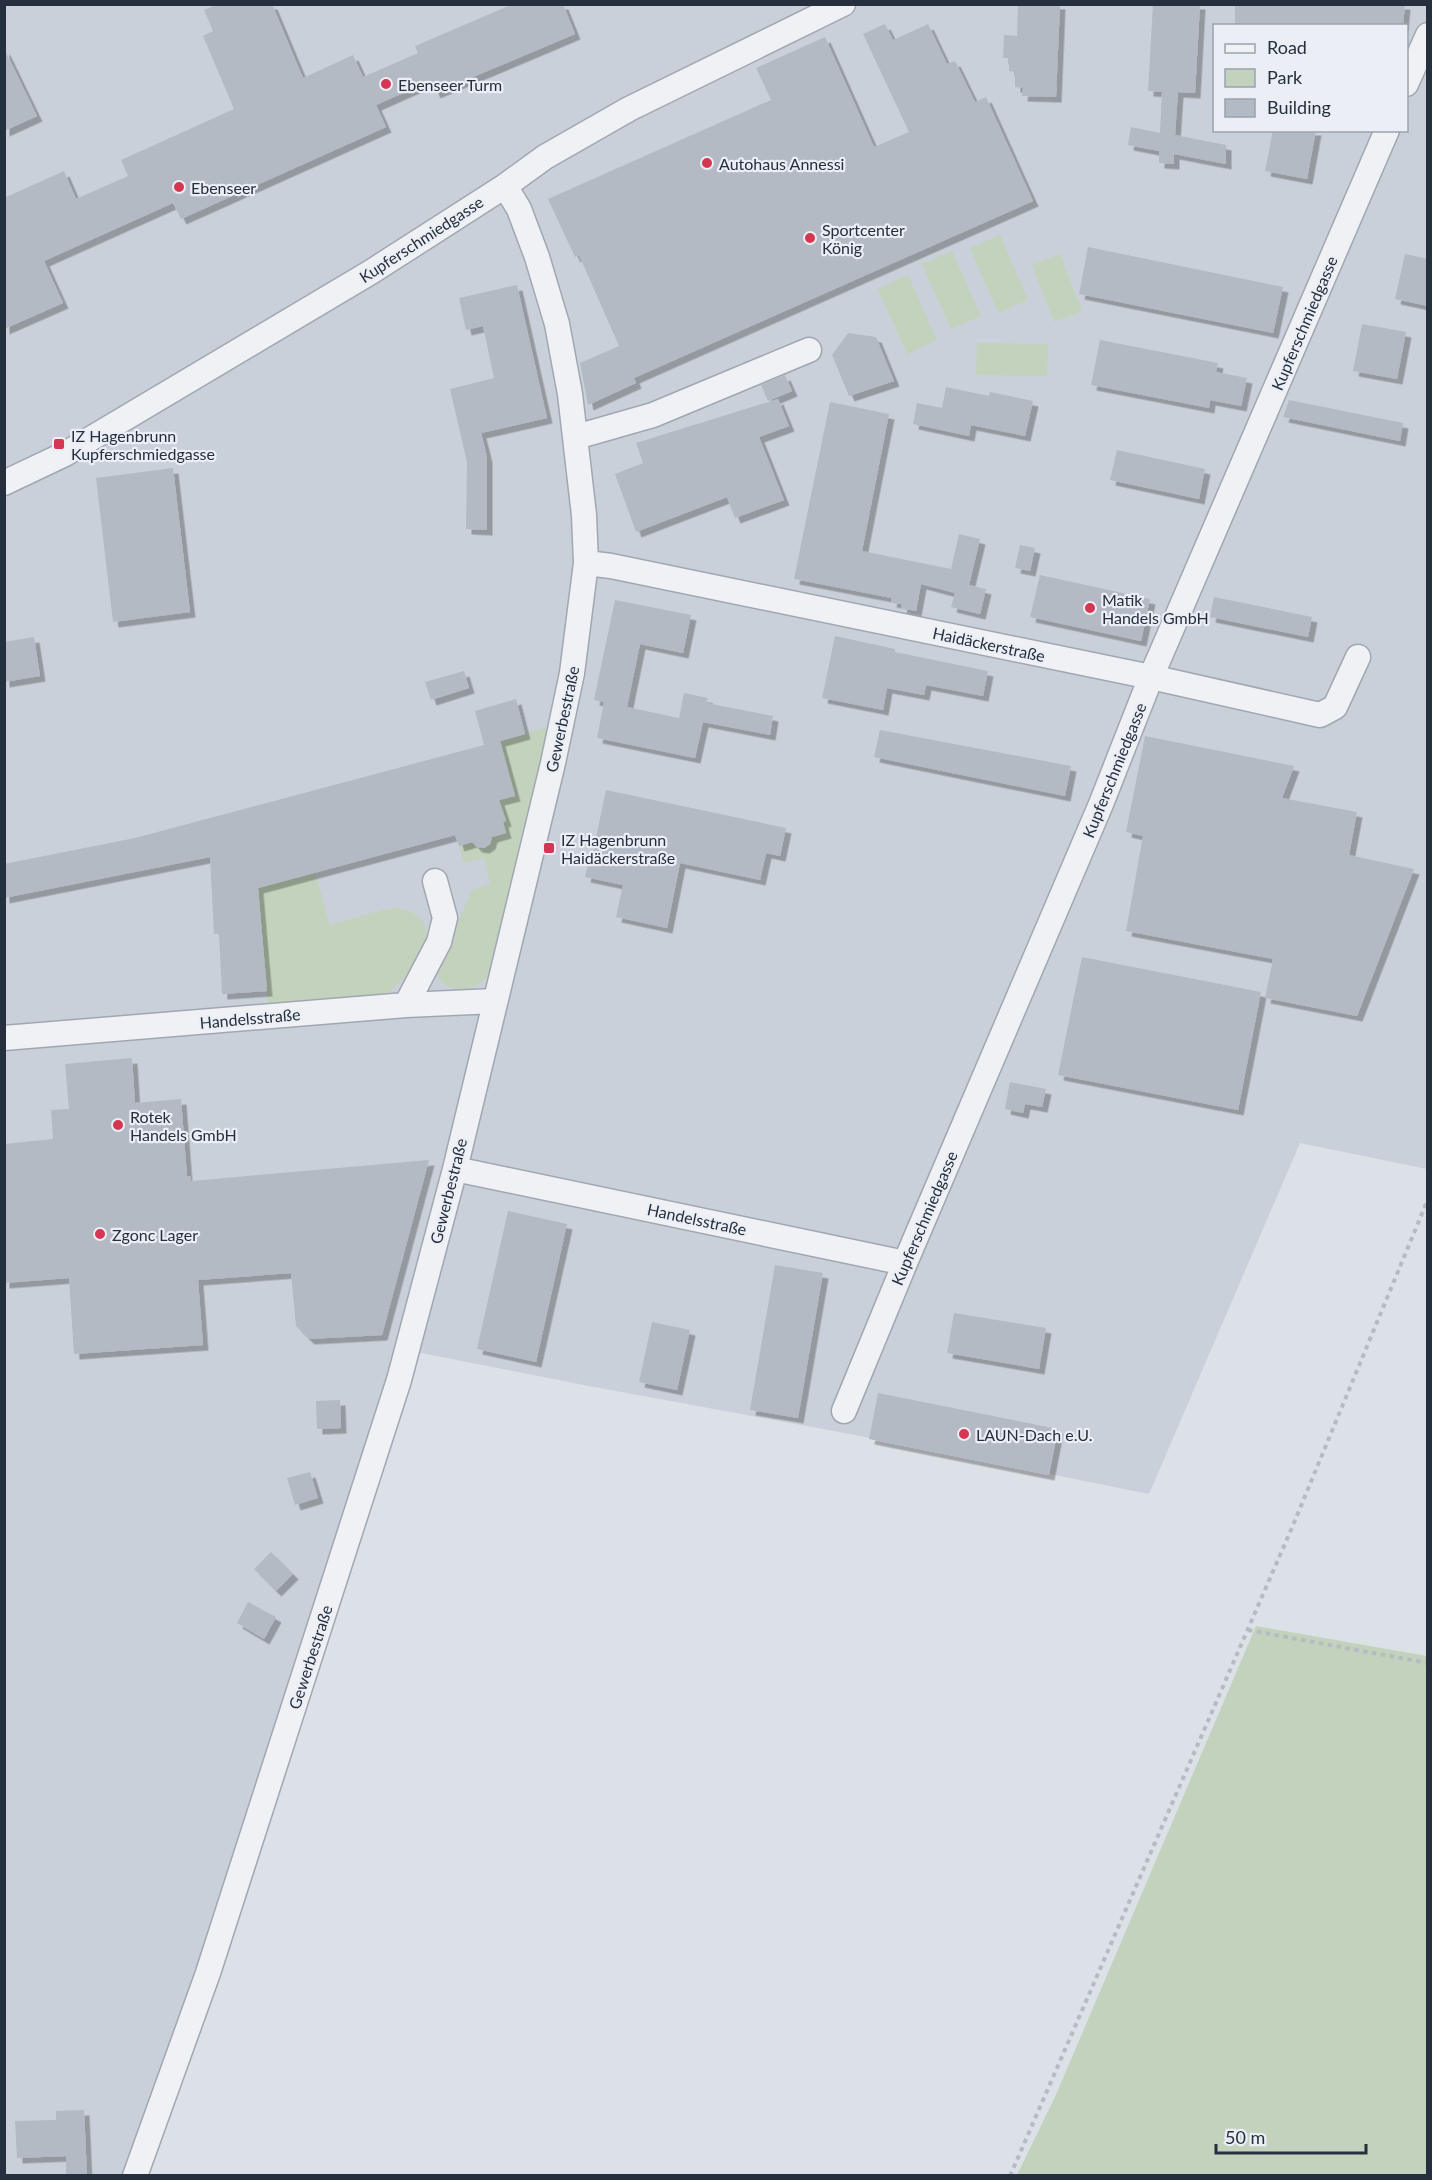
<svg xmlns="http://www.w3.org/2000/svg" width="1432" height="2180" font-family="Lato,sans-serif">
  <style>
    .built { fill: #cad0d9; fill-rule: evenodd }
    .green { fill: #c2d2bc }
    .building { fill: #b3bac4; filter: url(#shadow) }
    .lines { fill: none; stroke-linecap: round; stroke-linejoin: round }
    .minor-casing { stroke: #a1a7b1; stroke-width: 27 }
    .path { stroke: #b6bbc2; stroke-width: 4; stroke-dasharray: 4.5 4.5; stroke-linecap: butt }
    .minor { stroke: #eff1f5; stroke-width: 24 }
    .poi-dot { fill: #d53752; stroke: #ebeff5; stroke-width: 2 }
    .labels { text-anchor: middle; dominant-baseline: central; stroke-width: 4.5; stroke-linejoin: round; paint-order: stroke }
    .poi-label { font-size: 16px; fill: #252f3e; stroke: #ebeff5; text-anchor: start }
    .street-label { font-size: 16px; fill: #252f3e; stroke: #ebeff5 }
  </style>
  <defs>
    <filter id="shadow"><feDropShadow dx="5.5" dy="5.5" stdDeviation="0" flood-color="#0004"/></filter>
  </defs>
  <rect width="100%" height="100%" fill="#dce0e7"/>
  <path class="built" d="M5 5H1427V1169L1300 1143 1149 1494 850 1434 589 1386 396 1348 196 1979 123 2175 5 2176ZM1214 26H1406V130H1214Z"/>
  <path class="green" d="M1000 235 1028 300 998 313 970 248Z
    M952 251 981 316 951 329 922 264Z
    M1060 254 1082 311 1054 322 1032 265Z
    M908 275 937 340 907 354 878 289Z
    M977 343 1048 344 1047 376 976 375Z
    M549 727 493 972C487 977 481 983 474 987 459 993 434 987 438 967L472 890 490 884 484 858 464 863 459 846 473 842 477 847 484 848 490 844 491 838 506 833 503 822 506 821 497 800 500 741Z
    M315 873 330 925C346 921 383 908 397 908 405 909 413 912 418 916 444 937 401 986 382 998L268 1007 258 888Z
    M1256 1626 1427 1656V2175H1017L1055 2097Z"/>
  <path class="building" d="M218 4H272L303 78 353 55 363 77 418 53 415 46 513 4H563L575 34 435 93 430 81 376 105 386 127 181 219 173 203 44 261 63 303 4 329V198L64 171 76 199 128 176 121 160 234 109 203 36 213 31 204 10Z
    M1018 4H1060L1056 97 1022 96 1023 88 1015 87V72L1009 71V58H1003L1004 35 1017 36Z
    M1153 4H1200L1195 93 1178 92 1175 135 1226 145V164L1174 154V164L1159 163V151L1128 145 1131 127 1160 133 1162 92 1148 91Z
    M1235 4H1405L1403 26H1235Z
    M885 24 893 40 928 24 947 64 955 61 975 102 986 97 1033 201 634 378 636 383 588 405 580 363 619 346 579 255 575 257 548 199 771 100 756 68 825 37 874 147 909 132 863 34Z
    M4 48 37 116 4 131Z
    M1273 130H1316L1307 179 1265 171Z
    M1088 247 1283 287 1273 333 1079 294Z
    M1405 254 1428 259V306L1395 299Z
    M517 285 547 418 481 433 487 457V530L466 529 467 462 450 389 494 378 483 326 466 330 459 298Z
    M1362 324 1406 332 1397 379 1353 371Z
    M848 333 876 337 894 381 849 396 832 355Z
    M1100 340 1218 363 1216 372 1247 378 1241 406 1210 400 1209 408 1091 385Z
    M785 375 792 391 768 401 761 385Z
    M946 387 989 396 990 392 1033 401 1025 436 971 425 969 436 913 424 917 403 942 408Z
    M778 399 789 426 759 437 784 500 735 518 727 497 636 532 615 474 643 463 636 443Z
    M1289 400 1403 423 1400 441 1283 417Z
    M830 402 889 414 862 551 951 569 959 534 980 539 969 585 986 589 980 614 951 607 955 593 921 584 916 611 901 608 902 604 891 602 892 598 794 579Z
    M1117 450 1205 469 1199 499 1110 480Z
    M173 468 190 612 113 622 96 478Z
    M1020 545 1035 548 1030 571 1015 568Z
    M1040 575 1150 599 1141 641 1030 617Z
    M1214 597 1312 617 1308 637 1210 617Z
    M615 600 691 615 683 653 640 644 627 707 679 718 684 693 708 698 706 703 773 716 770 735 703 722 695 758 597 738 604 702 594 700Z
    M835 636 895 649V652L988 671 983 696 926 685 924 695 887 688 883 710 822 698Z
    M34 637 40 676 4 682V642Z
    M464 671 469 688 431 700 425 682Z
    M516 699 525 734 500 741 515 796 499 800 506 821 503 822 506 833 492 837 490 844 484 848 477 847 472 842 459 846 455 835 258 888 267 991 222 994 219 934H214L210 857 4 898V864L135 838 484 745 475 711Z
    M880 730 1071 766 1065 796 874 757Z
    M1145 736 1294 766 1282 798 1357 812 1349 855 1414 869 1357 1016 1265 998 1273 959 1126 931 1143 836 1126 832Z
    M606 790 786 828 780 856 766 853 760 880 680 863 667 928 616 917 623 885 585 877 589 860 591 861Z
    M1082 957 1261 992 1238 1110 1058 1075Z
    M132 1058 135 1103 181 1099 187 1176H190L191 1181 429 1160 382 1335 309 1339 296 1326 291 1273 198 1280 203 1345 74 1354 69 1278 4 1283V1144L53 1139 51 1110 69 1109 65 1064Z
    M1010 1082 1046 1089 1042 1107 1025 1104 1023 1113 1005 1109Z
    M508 1211 567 1224 536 1362 477 1349Z
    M775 1265 823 1273 798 1418 750 1410Z
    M954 1313 1046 1328 1039 1369 947 1353Z
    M652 1322 690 1330 677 1390 639 1382Z
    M878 1393 1058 1429 1049 1475 869 1439Z
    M340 1400 341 1428 317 1429 316 1401Z
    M310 1472 318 1498 295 1505 287 1478Z
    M271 1552 293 1574 276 1591 254 1569Z
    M248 1602 276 1617 264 1639 237 1623Z
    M84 2110 87 2175H66V2156L17 2158 15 2121 56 2120V2111Z"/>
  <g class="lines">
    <defs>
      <path id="minor" d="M1406 84 1428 35
        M576 437 653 415 809 350
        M4 483 65 454 371 272 505 186 545 157 629 109 843 4
        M586 563 611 566 1151 677 1320 715 1335 707 1358 657
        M406 1005 439 942 445 918 435 881
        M4 1038 406 1005 495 1001
        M455 1169 905 1263
        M844 1411 905 1263 1101 804 1151 677 1387 130
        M135 2176 208 1973 399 1380 455 1169 553 763 572 673 586 563 584 515 570 394 557 324 537 257 519 209 505 186"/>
    </defs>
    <use href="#minor" class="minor-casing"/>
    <path class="path" d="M1248 1630 1428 1663
      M1010 2176 1291 1530 1428 1199"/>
    <use href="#minor" class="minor"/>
  </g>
  <g class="poi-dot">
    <circle cx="386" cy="84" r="6"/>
    <circle cx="707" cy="163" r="6"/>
    <circle cx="179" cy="187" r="6"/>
    <circle cx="810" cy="238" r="6"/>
    <rect x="53" y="438" width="12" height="12" rx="3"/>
    <circle cx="1090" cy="608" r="6"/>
    <rect x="543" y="842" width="12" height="12" rx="3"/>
    <circle cx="118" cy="1125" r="6"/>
    <circle cx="100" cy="1234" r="6"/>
    <circle cx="964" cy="1434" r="6"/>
  </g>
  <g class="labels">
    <g class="poi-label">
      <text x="398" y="84">Ebenseer Turm</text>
      <text x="719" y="163">Autohaus Annessi</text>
      <text x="191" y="187">Ebenseer</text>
      <text x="822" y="229">Sportcenter<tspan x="822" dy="18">König</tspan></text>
      <text x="71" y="435">IZ Hagenbrunn<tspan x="71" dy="18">Kupferschmiedgasse</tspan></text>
      <text x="1102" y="599">Matik<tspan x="1102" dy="18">Handels GmbH</tspan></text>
      <text x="561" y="839">IZ Hagenbrunn<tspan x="561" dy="18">Haidäckerstraße</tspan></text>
      <text x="130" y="1116">Rotek<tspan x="130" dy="18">Handels GmbH</tspan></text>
      <text x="112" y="1234">Zgonc Lager</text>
      <text x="976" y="1434">LAUN-Dach e.U.</text>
    </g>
    <g class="street-label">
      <text transform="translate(421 239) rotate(-33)">Kupferschmiedgasse</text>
      <text transform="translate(1304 323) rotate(-67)">Kupferschmiedgasse</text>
      <text transform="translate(989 644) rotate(12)">Haidäckerstraße</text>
      <text transform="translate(562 719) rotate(-78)">Gewerbestraße</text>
      <text transform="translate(1114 770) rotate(-68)">Kupferschmiedgasse</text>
      <text transform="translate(250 1018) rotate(-5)">Handelsstraße</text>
      <text transform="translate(448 1191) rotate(-76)">Gewerbestraße</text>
      <text transform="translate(924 1218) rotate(-67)">Kupferschmiedgasse</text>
      <text transform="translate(697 1219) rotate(12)">Handelsstraße</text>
      <text transform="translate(310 1657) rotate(-72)">Gewerbestraße</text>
    </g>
  </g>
  <rect width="1432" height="2180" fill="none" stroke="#252f3e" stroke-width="12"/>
  <rect x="1213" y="24" width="195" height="108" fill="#ebeff5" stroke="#9ca2ac" stroke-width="1.5"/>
  <rect x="1225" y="44" width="30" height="9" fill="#eff1f5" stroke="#9ca2ac" stroke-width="1.5"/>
  <text x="1267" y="54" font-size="18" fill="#252f3e">Road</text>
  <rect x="1225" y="69" width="30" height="18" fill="#c2d2bc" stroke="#9ca2ac" stroke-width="1.5"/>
  <text x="1267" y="84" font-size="18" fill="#252f3e">Park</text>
  <rect x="1225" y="99" width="30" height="18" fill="#b3bac4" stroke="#9ca2ac" stroke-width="1.5"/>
  <text x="1267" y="114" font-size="18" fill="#252f3e">Building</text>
  <path d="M1216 2144v9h150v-9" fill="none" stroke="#252f3e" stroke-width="3"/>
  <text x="1225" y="2144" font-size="18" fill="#252f3e" stroke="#ebeff5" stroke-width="4.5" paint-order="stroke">50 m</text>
</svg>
